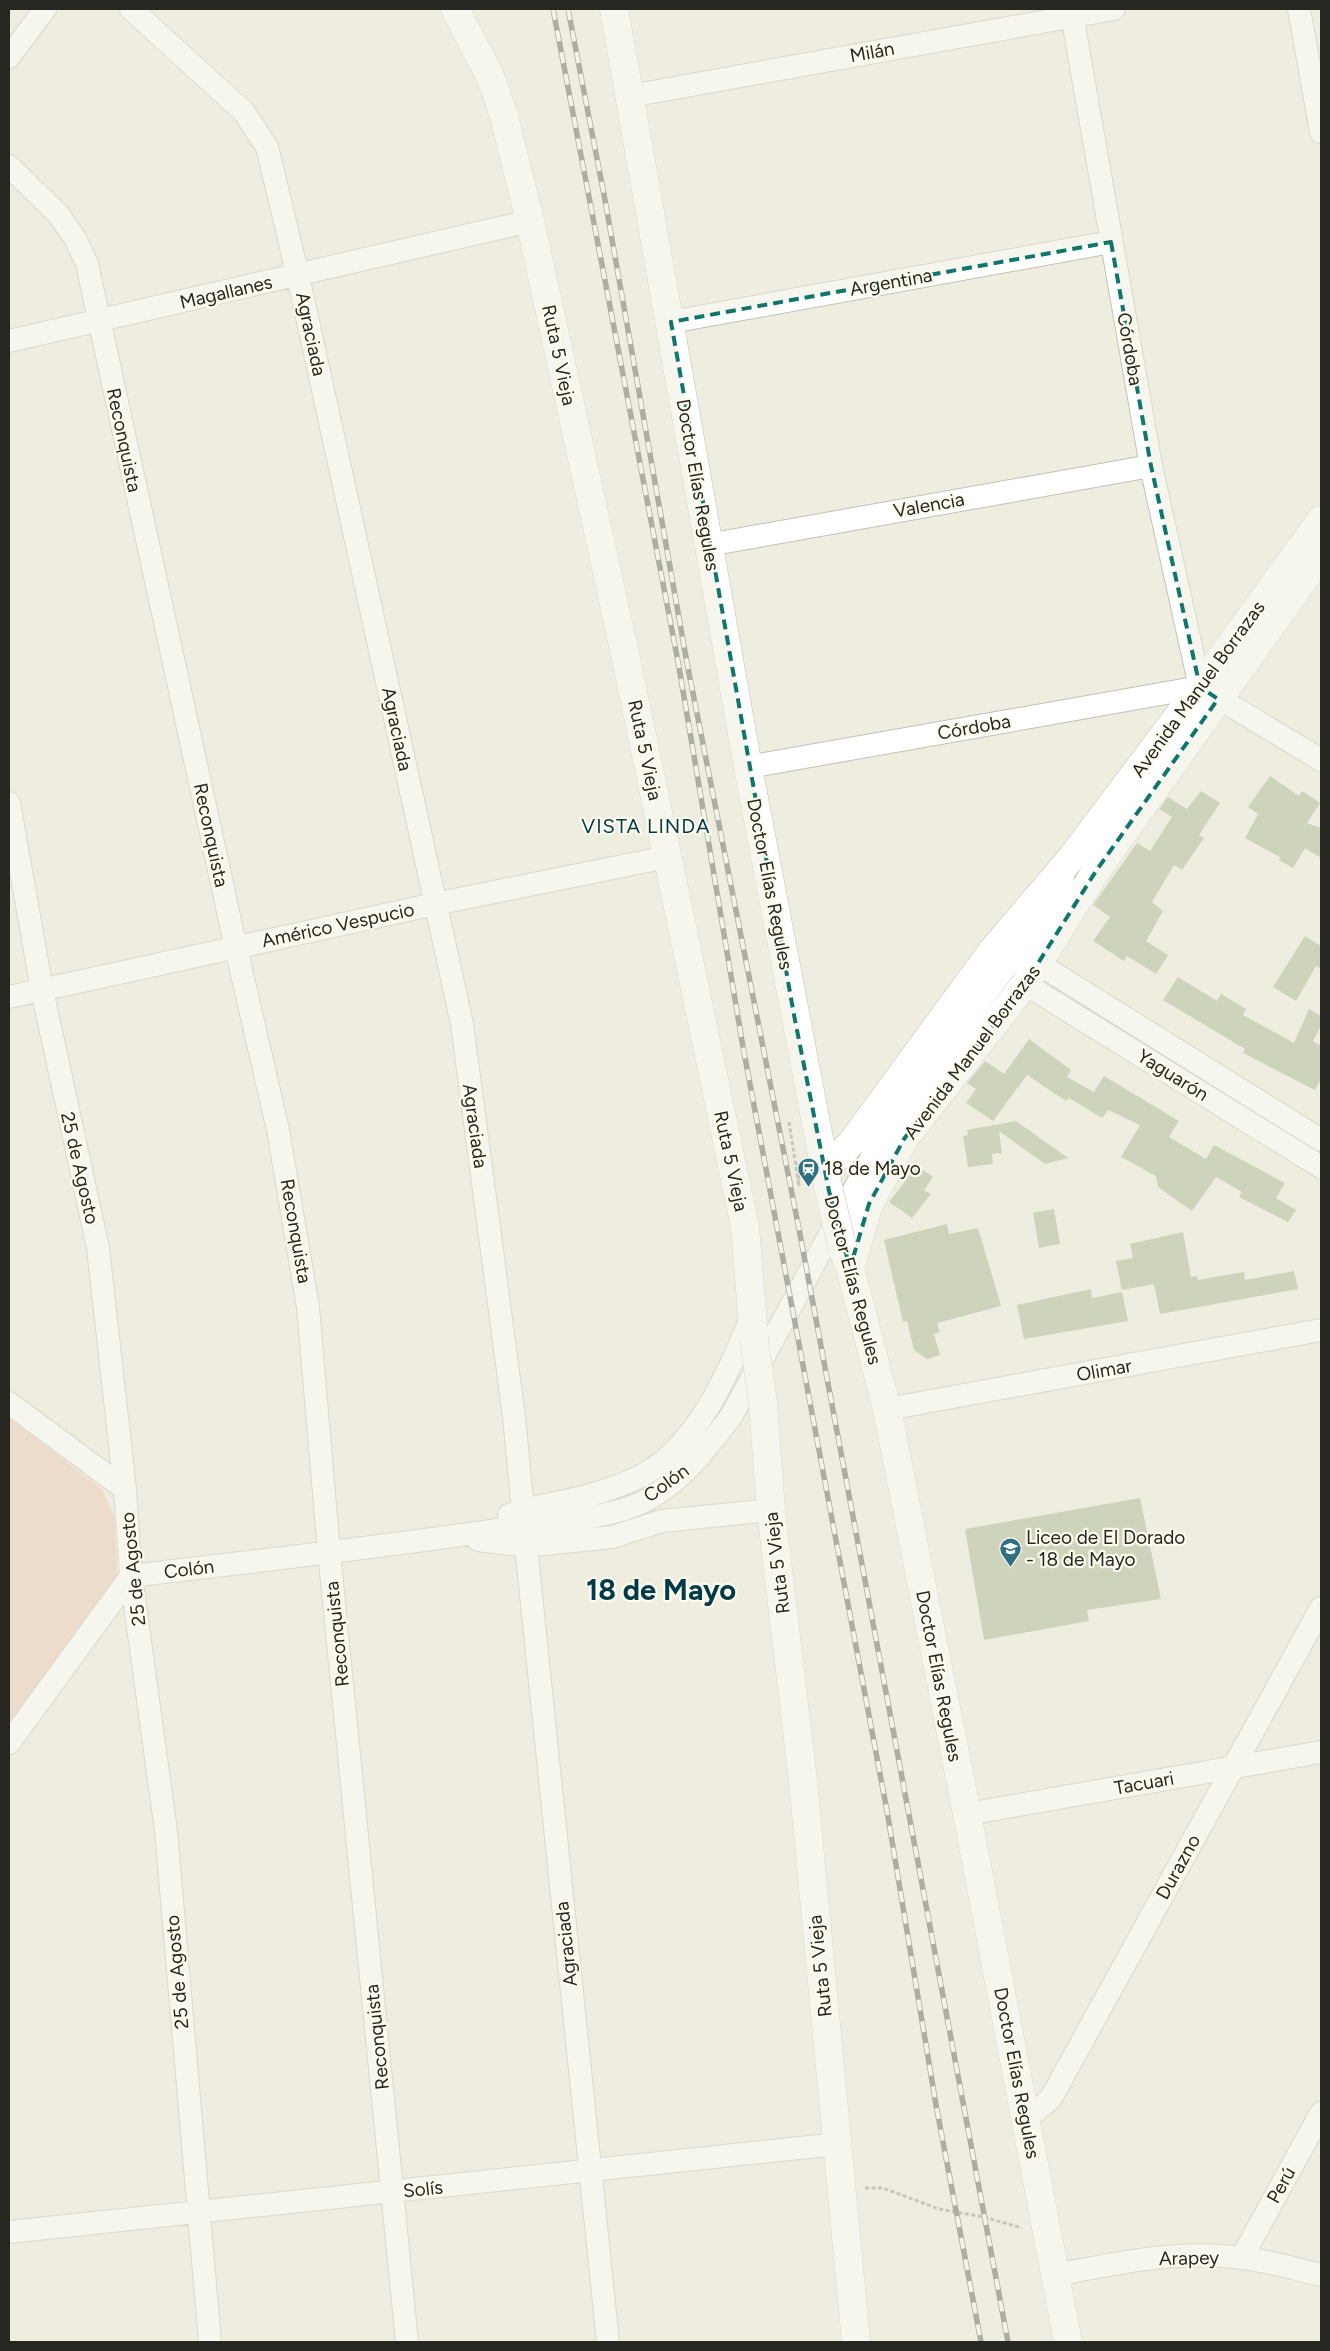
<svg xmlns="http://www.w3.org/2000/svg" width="1330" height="2351" font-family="Figtree,sans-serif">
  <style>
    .green { fill: #eac8b2 }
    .building { fill: #a6b68e }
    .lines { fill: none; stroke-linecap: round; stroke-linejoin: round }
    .minor-casing { stroke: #c2c1b4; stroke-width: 24 }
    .tertiary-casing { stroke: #c2c1b4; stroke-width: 29 }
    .path { stroke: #98978d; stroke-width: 3; stroke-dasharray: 4 2.5; stroke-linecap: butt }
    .minor { stroke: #fff; stroke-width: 22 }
    .tertiary { stroke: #fff; stroke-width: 28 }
    .rail-casing { stroke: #605f57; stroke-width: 5.5 }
    .rail { stroke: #fcfbed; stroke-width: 4; stroke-dasharray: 11; stroke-linecap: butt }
    .tertiary-bridge-casing { stroke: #c2c1b4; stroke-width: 29; stroke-linecap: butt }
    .tertiary-bridge { stroke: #fff; stroke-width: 28 }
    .marked { fill: none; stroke: #0f766e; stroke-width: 4; stroke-dasharray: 10 6; stroke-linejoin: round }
    .labels { text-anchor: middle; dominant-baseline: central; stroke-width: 4.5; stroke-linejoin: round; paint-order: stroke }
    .street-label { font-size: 19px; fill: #272621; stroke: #fcfbed }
    .poi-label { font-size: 19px; fill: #272621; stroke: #fcfbed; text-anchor: start }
    .neighbourhood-label { font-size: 20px; letter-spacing: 1px; fill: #003a49; stroke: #fcfbed }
    .town-label { font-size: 29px; font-weight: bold; fill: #003a49; stroke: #fcfbed }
  </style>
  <rect width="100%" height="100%" fill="#efede0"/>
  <path class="green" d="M9 1418 102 1489 114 1515 118 1578 9 1724Z"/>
  <path class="building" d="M1270 776 1299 796 1302 791 1320 803 1307 823 1321 828V858L1305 848 1293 868 1279 860 1280 857 1245 838 1258 814 1248 807Z
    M1201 791 1220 803 1199 835 1204 838 1182 870 1174 865 1152 902 1163 911 1146 941 1168 955 1156 974 1127 956 1124 961 1093 941 1110 917 1093 905 1137 843 1150 851 1172 817 1159 809 1168 797 1187 809Z
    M1305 936 1321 946V969L1316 966 1296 1001 1273 987Z
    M1178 977 1217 1001 1221 994 1246 1009 1243 1015 1294 1043 1309 1009 1321 1016V1026L1313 1041 1321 1046V1079L1315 1090 1243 1053 1245 1049 1163 1000Z
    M1029 1039 1071 1070 1067 1077 1094 1092 1104 1076 1179 1121 1169 1137 1206 1159 1214 1145 1285 1183 1276 1198 1296 1210 1288 1222 1239 1197 1242 1192 1216 1177 1192 1211 1158 1187 1156 1176 1121 1157 1140 1125 1108 1110 1102 1118 1069 1098 1066 1101 1027 1075 993 1121 966 1103 976 1089 967 1083 985 1061 1004 1074Z
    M1016 1121 1068 1158 1045 1164 999 1131 1002 1153 992 1154 993 1164 968 1167 963 1136 968 1135 967 1130Z
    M917 1166 933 1177 924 1190 931 1194 912 1218 889 1202Z
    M1054 1209 1060 1244 1039 1248 1033 1213Z
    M947 1224 949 1234 978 1228 1001 1306 937 1323 940 1332 934 1334 940 1355 927 1359 914 1350 907 1321 903 1322 884 1240Z
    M1183 1232 1191 1277 1197 1276 1198 1280 1244 1272 1245 1280 1294 1271 1298 1289 1160 1314 1154 1284 1122 1290 1116 1261 1133 1258 1130 1244Z
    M1091 1289 1092 1298 1122 1292 1128 1321 1024 1339 1017 1305Z
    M1140 1498 1161 1599 1087 1610 1089 1621 984 1640 965 1529Z"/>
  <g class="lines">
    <defs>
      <path id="minor" d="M131 9 244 112 267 147 298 276 462 1024 514 1417 523 1510
        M1071 9 1151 466 1200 687 1321 760
        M1299 9 1321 132
        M9 57 45 9
        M630 96 1114 9
        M9 166 58 214 75 238 87 264 236 948 278 1130 308 1307 329 1552 407 2342
        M671 322 1111 242
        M9 341 530 221
        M708 545 1151 466
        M748 767 1200 687
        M9 803 42 990 98 1248 125 1489 131 1576 166 1831 210 2342
        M1039 964 1321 1140
        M1025 984 1321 1167
        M9 997 435 904 667 857
        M9 1403 125 1489
        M887 1409 1321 1330
        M509 1515C535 1505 563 1503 590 1495 611 1489 636 1481 654 1468 702 1435 730 1369 752 1316
        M478 1540 526 1546 612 1537 662 1521 771 1510
        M526 1546 608 2342
        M9 1743 131 1576C260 1561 389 1546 518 1527 556 1521 618 1518 650 1498 685 1478 708 1447 732 1415L874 1153 924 1075 1043 918 1063 877
        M967 1814 1321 1752
        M1026 2120 1051 2098 1321 1608
        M9 2232 837 2144
        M1242 2257 1321 2113
        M1056 2275C1117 2263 1180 2249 1242 2258 1269 2261 1295 2269 1321 2275"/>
      <path id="tertiary" d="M455 9 490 76 504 116 530 221 626 659 745 1227 754 1338
        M614 9 748 767 829 1191
        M825 1165 839 1156 853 1141 992 951 1073 856 1200 687 1321 520
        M843 1250 850 1268 887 1409 967 1814 1068 2342
        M850 1268 869 1204 904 1139 1025 984 1096 871 1321 556
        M763 1404 771 1510 803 1781 856 2342"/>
    </defs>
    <use href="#minor" class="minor-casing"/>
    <use href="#tertiary" class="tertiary-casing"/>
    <path class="path" d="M789 1122 799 1186 798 1163
      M865 2188H883L939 2209 984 2217 1022 2228"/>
    <use href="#minor" class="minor"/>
    <use href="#tertiary" class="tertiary"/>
    <defs>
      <path id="rail" d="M553 9 679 667 743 1047 887 1811 936 2105 981 2342
        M568 9 605 200 687 663 799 1229 1008 2342"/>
    </defs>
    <use href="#rail" class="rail-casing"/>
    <use href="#rail" class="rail"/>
    <defs>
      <path id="tertiary-bridge" d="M829 1191 843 1250
        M754 1338 763 1404"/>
    </defs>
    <use href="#tertiary-bridge" class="tertiary-bridge-casing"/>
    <use href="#tertiary-bridge" class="tertiary-bridge"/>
  </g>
  <path d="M0 0H1330V2351H0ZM1111 242 1151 466 1200 687 1218 699 1096 871 1025 984 904 1139 869 1204 850 1268 829 1191 794 1015 671 322Z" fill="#efede0" fill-opacity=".55" fill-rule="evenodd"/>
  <path class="marked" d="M1111 242 1151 466 1200 687 1218 699 1096 871 1025 984 904 1139 869 1204 850 1268 829 1191 794 1015 671 322Z"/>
  <defs>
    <symbol id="station-pin" viewBox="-11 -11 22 30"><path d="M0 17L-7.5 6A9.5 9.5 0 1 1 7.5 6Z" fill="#2e6f83" stroke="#fcfbed"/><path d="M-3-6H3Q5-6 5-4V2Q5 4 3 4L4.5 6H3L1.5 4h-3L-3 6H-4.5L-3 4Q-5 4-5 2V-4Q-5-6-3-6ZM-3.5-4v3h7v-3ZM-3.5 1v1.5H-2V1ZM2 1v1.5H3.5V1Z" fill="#fff"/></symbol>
    <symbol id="school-pin" viewBox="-11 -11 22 30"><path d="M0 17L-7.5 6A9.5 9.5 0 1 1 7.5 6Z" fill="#2e6f83" stroke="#fcfbed"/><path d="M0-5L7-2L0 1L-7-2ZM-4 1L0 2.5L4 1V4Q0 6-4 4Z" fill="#fff"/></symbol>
  </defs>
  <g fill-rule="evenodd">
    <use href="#station-pin" x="796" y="1156" width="25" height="34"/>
    <use href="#school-pin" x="998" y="1536" width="25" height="34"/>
  </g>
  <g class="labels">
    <g class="street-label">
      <text transform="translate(872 52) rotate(-10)">Milán</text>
      <text transform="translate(891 282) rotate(-10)">Argentina</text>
      <text transform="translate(226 292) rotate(-13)">Magallanes</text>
      <text transform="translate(311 334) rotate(78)">Agraciada</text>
      <text transform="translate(1130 349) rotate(80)">Córdoba</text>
      <text transform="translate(559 355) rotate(78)">Ruta 5 Vieja</text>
      <text transform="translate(124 440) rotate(78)">Reconquista</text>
      <text transform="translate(698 485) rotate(80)">Doctor Elías Regules</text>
      <text transform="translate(929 505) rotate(-10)">Valencia</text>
      <text transform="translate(1198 689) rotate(-54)">Avenida Manuel Borrazas</text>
      <text transform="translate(974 727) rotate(-10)">Córdoba</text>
      <text transform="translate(397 729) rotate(78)">Agraciada</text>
      <text transform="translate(645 750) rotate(78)">Ruta 5 Vieja</text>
      <text transform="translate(211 835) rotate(78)">Reconquista</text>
      <text transform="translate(770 884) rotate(79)">Doctor Elías Regules</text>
      <text transform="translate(338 925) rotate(-12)">Américo Vespucio</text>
      <text transform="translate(972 1052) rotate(-53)">Avenida Manuel Borrazas</text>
      <text transform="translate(1173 1075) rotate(32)">Yaguarón</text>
      <text transform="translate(475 1126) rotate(82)">Agraciada</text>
      <text transform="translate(731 1161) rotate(78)">Ruta 5 Vieja</text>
      <text transform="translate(80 1168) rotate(77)">25 de Agosto</text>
      <text transform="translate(296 1231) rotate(80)">Reconquista</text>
      <text transform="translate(853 1280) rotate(75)">Doctor Elías Regules</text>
      <text transform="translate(1104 1370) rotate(-10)">Olimar</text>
      <text transform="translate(666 1483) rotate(-36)">Colón</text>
      <text transform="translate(777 1563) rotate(-97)">Ruta 5 Vieja</text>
      <text transform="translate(133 1569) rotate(-96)">25 de Agosto</text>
      <text transform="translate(189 1569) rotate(-7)">Colón</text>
      <text transform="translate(337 1634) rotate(-96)">Reconquista</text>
      <text transform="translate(939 1676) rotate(79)">Doctor Elías Regules</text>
      <text transform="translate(1144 1783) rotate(-10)">Tacuari</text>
      <text transform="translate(1178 1867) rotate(-61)">Durazno</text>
      <text transform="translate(566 1944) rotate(-96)">Agraciada</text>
      <text transform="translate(820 1966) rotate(-96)">Ruta 5 Vieja</text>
      <text transform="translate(177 1972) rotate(-95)">25 de Agosto</text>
      <text transform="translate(377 2037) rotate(-96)">Reconquista</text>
      <text transform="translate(1017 2073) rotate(79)">Doctor Elías Regules</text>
      <text transform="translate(1281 2185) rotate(-61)">Perú</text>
      <text transform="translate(423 2189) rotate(-6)">Solís</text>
      <text transform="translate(1189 2258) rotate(-1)">Arapey</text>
    </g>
    <g class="poi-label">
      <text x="824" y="1168">18 de Mayo</text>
      <text x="1026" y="1537">Liceo de El Dorado<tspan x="1026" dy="22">- 18 de Mayo</tspan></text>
    </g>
    <g class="neighbourhood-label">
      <text x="646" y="826">VISTA LINDA</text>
    </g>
    <g class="town-label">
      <text x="661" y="1589">18 de Mayo</text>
    </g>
  </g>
  <rect width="1330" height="2351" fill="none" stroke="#272621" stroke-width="20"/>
</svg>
